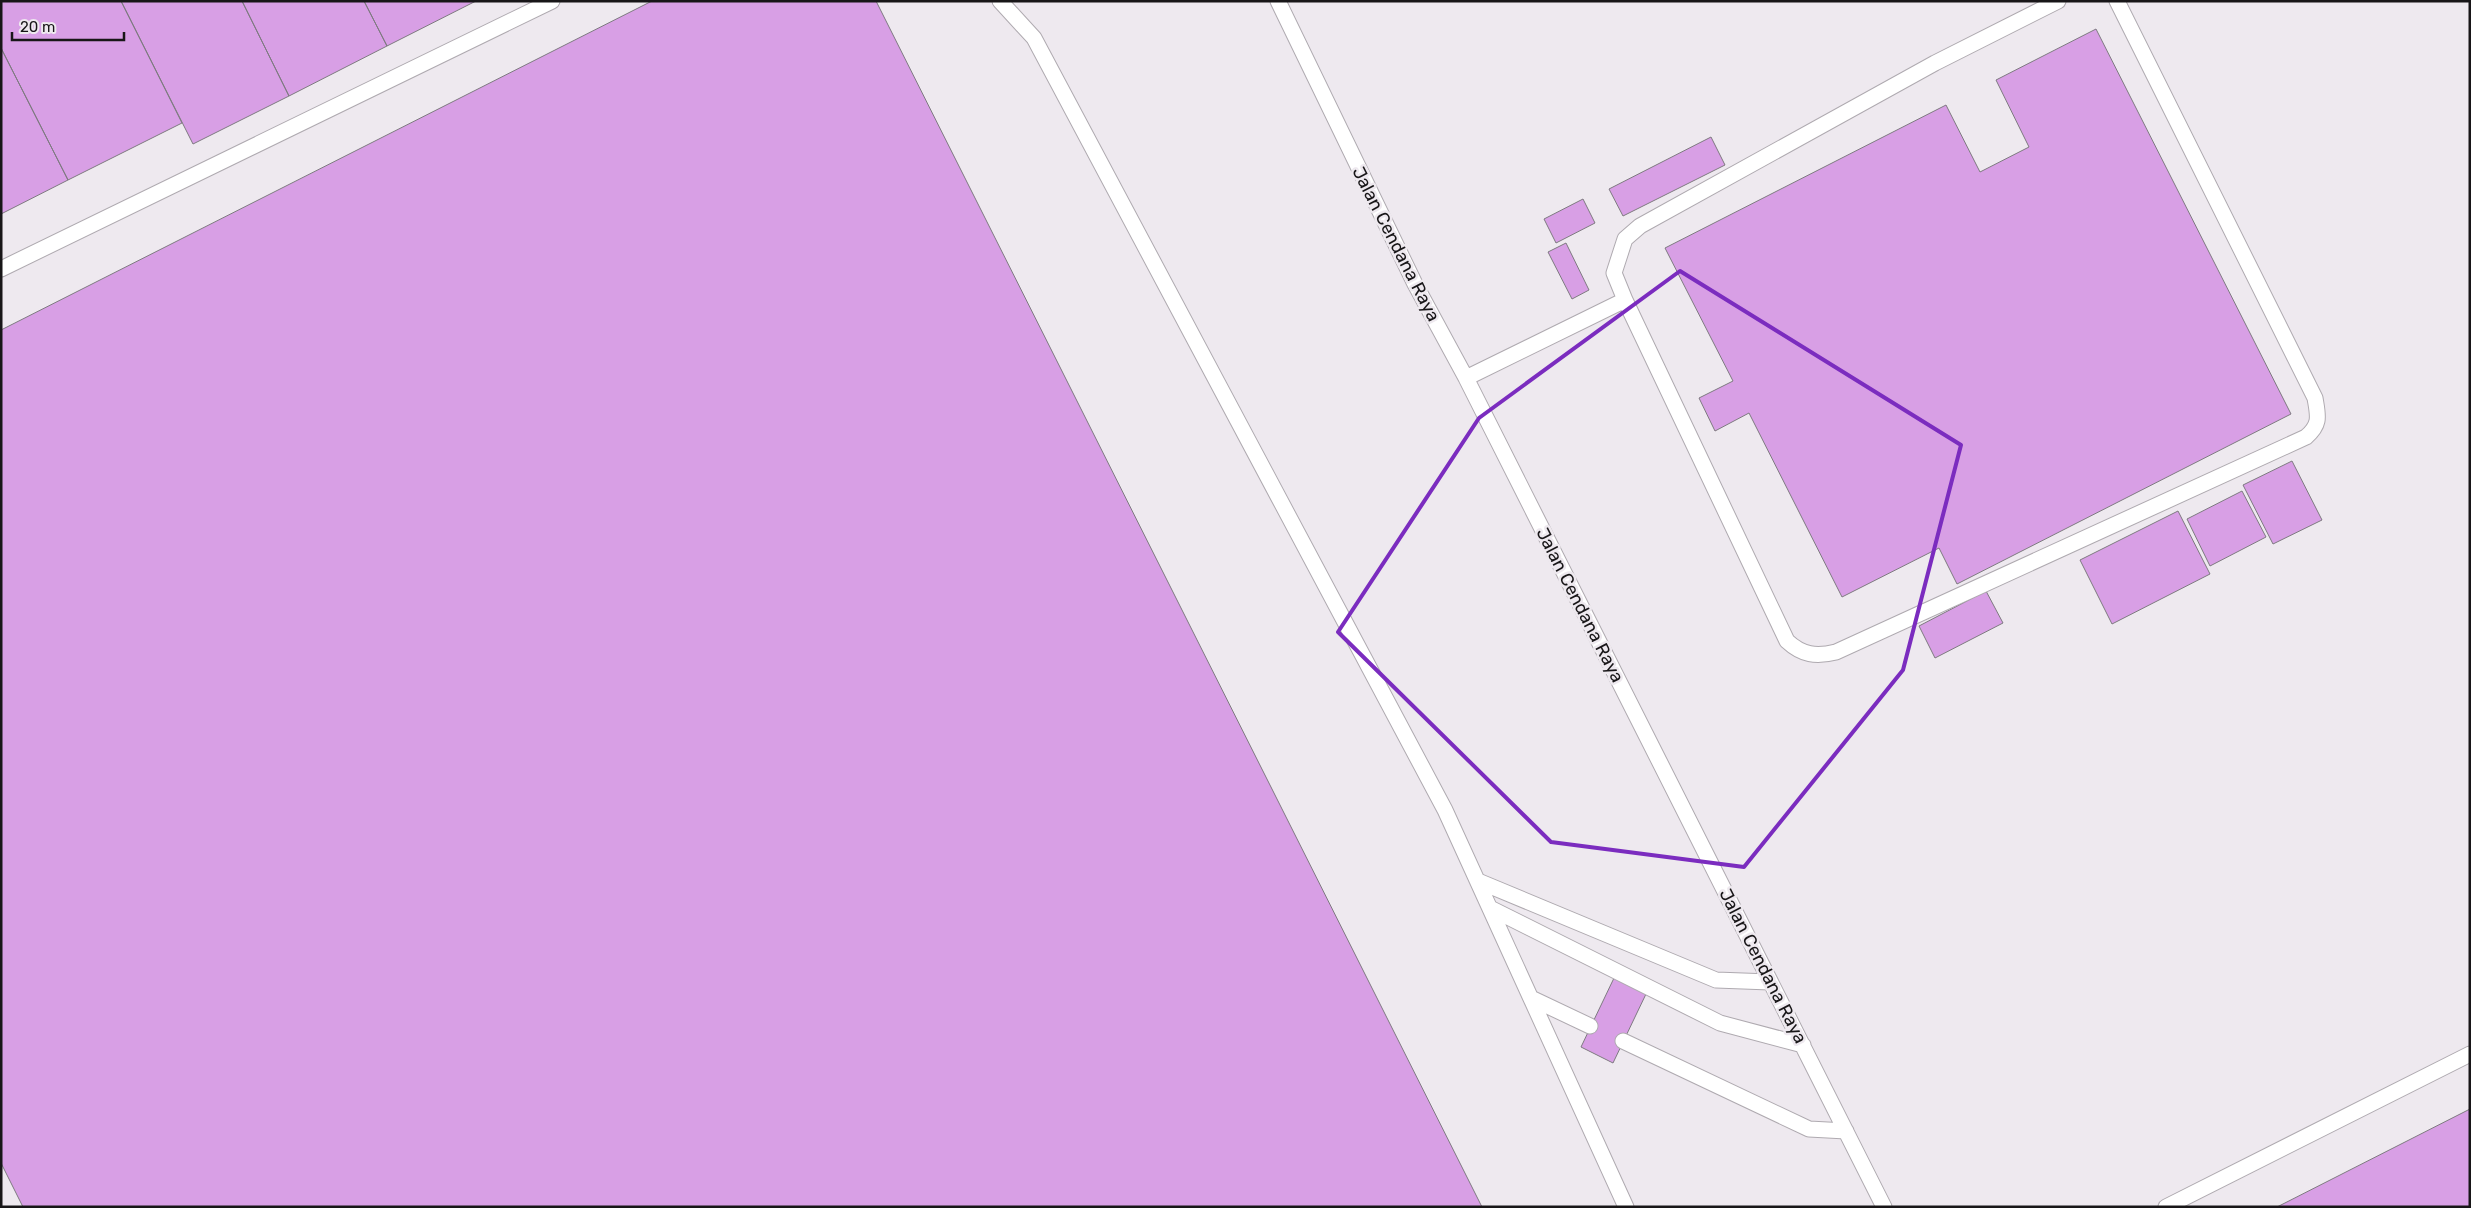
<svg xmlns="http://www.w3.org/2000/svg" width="2471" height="1208" font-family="Rubik,sans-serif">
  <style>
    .building { fill: #d89fe5; stroke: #7e7a80 }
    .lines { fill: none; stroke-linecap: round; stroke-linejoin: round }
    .service-casing { stroke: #afaab0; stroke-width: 17 }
    .service { stroke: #fff; stroke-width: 15 }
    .marked { fill: none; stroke: #7b2cbf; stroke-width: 4; stroke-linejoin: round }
    .labels { text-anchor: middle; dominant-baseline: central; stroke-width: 5; stroke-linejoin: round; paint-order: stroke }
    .street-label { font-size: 18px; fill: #181618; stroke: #eee9ef }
  </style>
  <rect width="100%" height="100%" fill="#eee9ef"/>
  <path class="building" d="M1 1H121L182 123 68 180 1 48Z
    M121 1H242L289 96 193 144Z
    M242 1H364L387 46 289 96Z
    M364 1H476L387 46Z
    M652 1H876L1482 1207H23L1 1163V330Z
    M2096 29 2291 414 1957 584 1939 548 1842 597 1749 413 1715 431 1699 398 1733 381 1665 248 1946 105 1980 172 2029 147 1996 80Z
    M1 48 68 180 1 214Z
    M1711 137 1725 165 1623 216 1609 189Z
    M1583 199 1595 223 1556 243 1544 219Z
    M1566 243 1589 290 1572 299 1548 252Z
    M2292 461 2322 520 2273 544 2243 485Z
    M2242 491 2266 537 2210 566 2187 519Z
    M2178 511 2210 574 2112 624 2080 560Z
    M1986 591 2003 623 1935 658 1919 626Z
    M1614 978 1646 994 1613 1063 1581 1047Z
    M2470 1109V1207H2277Z"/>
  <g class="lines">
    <defs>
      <path id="service" d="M1000 1 1034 38 1445 810 1626 1207
        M1278 1 1415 284 1466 378 1884 1207
        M1 269 552 1
        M1625 300 1787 641C1802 655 1816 657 1836 652L2306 437C2321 424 2318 416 2315 398L2117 1
        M1466 378 1625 300 1614 273 1625 239 1640 226 1935 63 2058 1
        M1478 881 1716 980 1770 982
        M1490 908 1720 1023 1803 1045
        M1533 999 1590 1026
        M1623 1041 1809 1129 1846 1131
        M2166 1207 2470 1054"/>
    </defs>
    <use href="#service" class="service-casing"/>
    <use href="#service" class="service"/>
  </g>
  <path class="marked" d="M1680 271 1961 445 1903 670 1744 867 1551 842 1338 632 1479 418Z"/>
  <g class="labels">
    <g class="street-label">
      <text transform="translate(1396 244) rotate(63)">Jalan Cendana Raya</text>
      <text transform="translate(1580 605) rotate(63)">Jalan Cendana Raya</text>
      <text transform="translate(1763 966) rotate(63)">Jalan Cendana Raya</text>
    </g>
  </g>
  <rect width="2471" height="1208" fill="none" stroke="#181618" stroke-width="5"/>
  <path d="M12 32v8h112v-8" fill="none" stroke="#181618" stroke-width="2.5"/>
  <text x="20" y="32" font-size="15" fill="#181618" stroke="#eee9ef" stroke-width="4" paint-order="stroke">20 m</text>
</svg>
